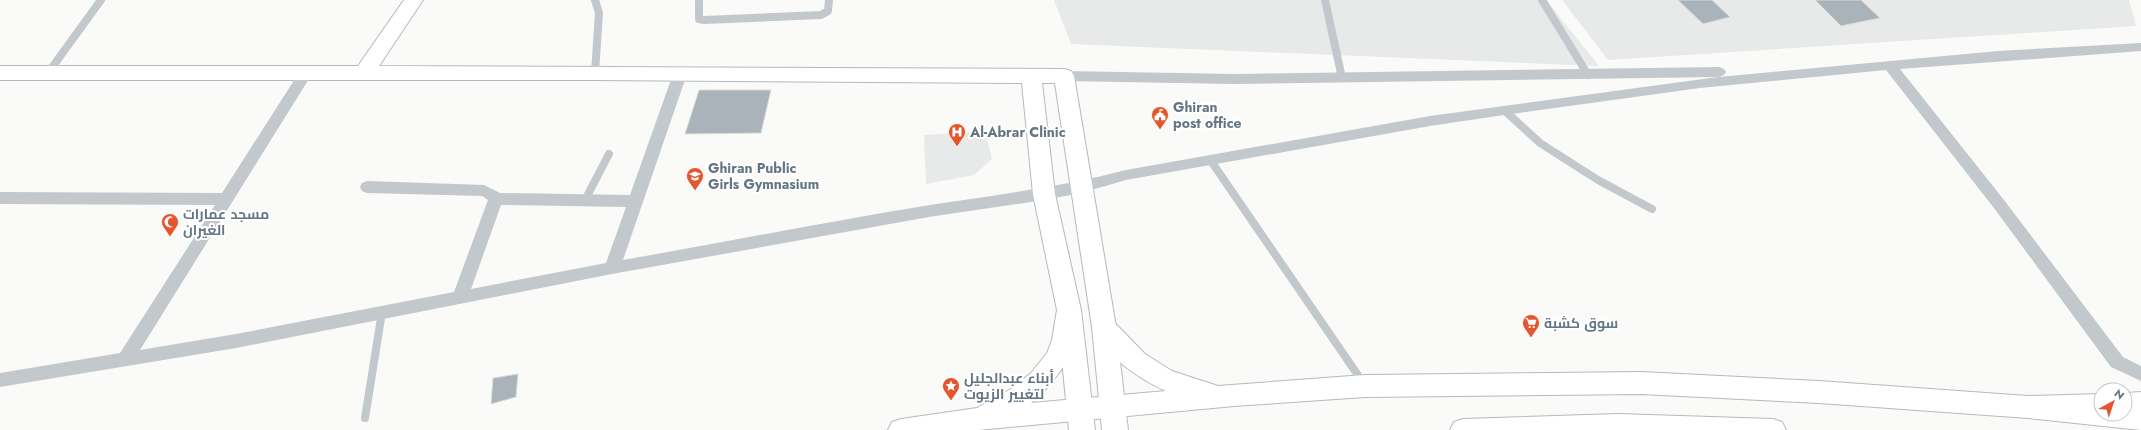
<svg xmlns="http://www.w3.org/2000/svg" width="2141" height="430" font-family="Jost,Cairo,sans-serif">
  <style>
    .built { fill: #e8e9e9 }
    .building { fill: #aab3b9; stroke: #dcdcda }
    .lines { fill: none; stroke-linecap: round; stroke-linejoin: round }
    .secondary-casing { stroke: #b3babf; stroke-width: 2 }
    .primary-casing { stroke: #b5babe; stroke-width: 2 }
    .highway-casing { stroke: #b4b9bd; stroke-width: 2 }
    .lane { stroke: #c3c8cc; stroke-width: 8 }
    .street { fill: #c3c8cc; fill-rule: evenodd }
    .secondary { fill: #fff; fill-rule: evenodd }
    .primary { fill: #fff; fill-rule: evenodd }
    .highway { fill: #fff; fill-rule: evenodd }
    .labels { text-anchor: middle; dominant-baseline: central; stroke-width: 4; stroke-linejoin: round; paint-order: stroke }
    .poi-label { font-size: 14px; font-weight: bold; fill: #657683; stroke: #fff; text-anchor: start }
  </style>
  <rect width="100%" height="100%" fill="#fafaf8"/>
  <path class="built" d="M1054 0H1546L1599 66 1071 44Z
    M1562 0H2129L2136 26 1608 60Z
    M985 131 992 159 974 175 926 184 924 135Z"/>
  <path class="building" d="M1678 0H1712L1730 17 1703 24Z
    M1815 0H1861L1880 18 1841 26Z
    M699 90H771L761 133 685 134Z
    M518 374 516 397 491 404 493 378Z"/>
  <g class="lines">
    <defs>
      <path id="secondary" d="M404 0H423L379 66 1064 69 1071 71 1074 76 1116 327 1128 430H1102L1092 327 1055 83H1042L1055 194 1081 310 1095 430H1069L1057 310 1033 194 1022 83 595 80H0V66H358Z"/>
      <path id="primary" d="M1069 300 1077 303C1093 334 1054 385 1031 403L1166 391C1137 378 1106 356 1092 327L1096 320 1104 317 1112 320 1145 354 1172 371 1218 386 1365 375 1641 372 1819 381 2028 396 2101 404V414H2125V406L2141 408V430L2028 418 1819 403 1641 394 1365 397 1234 406 978 430H888L892 422 901 419 977 408 1011 389 1031 373 1047 353 1052 340 1057 310 1061 303Z
        M1618 414 1773 419 1782 422 1786 430H1450L1454 422 1463 419Z"/>
      <path id="highway" d="M2141 392V414L2125 415 2123 414H2125V393Z
        M2101 394V414H2106L2101 416 2028 418 2019 415 2016 407 2019 399 2028 396Z"/>
    </defs>
    <use href="#secondary" class="secondary-casing"/>
    <use href="#primary" class="primary-casing"/>
    <use href="#highway" class="highway-casing"/>
    <path class="lane" d="M595 0 599 13 595 73
      M699 0V19L704 20 821 15 828 11 829 0
      M1325 0 1342 78
      M1542 0 1588 75
      M48 73 101 0
      M1504 110 1540 143 1598 180 1652 209
      M1211 161 1364 384
      M585 200 609 154
      M365 418 382 312"/>
    <path class="street" d="M2141 43V51L1900 69 2004 200 2123 357 2141 366V381L2111 367 1994 208 1886 70 1700 88 1504 115 1430 126 1126 180 1081 193 1044 200 929 217 612 274 236 348 0 387V373L120 353 215 205 0 204V192L222 193 300 71H310L312 74 140 350 236 334 454 292 488 200 482 196 367 193 362 191 360 187 362 183 367 181 484 185 500 193 630 195 673 74 675 71H685L687 74 623 260C725 242 827 222 930 205 996 195 1061 187 1126 170L1430 116 1718 77 1234 84 1064 81 1059 79 1057 76 1059 73 1064 71 1234 74 1719 67 1724 69 1726 72 1724 75 1719 77 1998 51ZM501 205 626 207 606 263 471 289Z"/>
    <use href="#secondary" class="secondary"/>
    <use href="#primary" class="primary"/>
    <use href="#highway" class="highway"/>
  </g>
  <defs>
    <symbol id="civic-pin" viewBox="-11 -11 22 30"><path d="M0 17L-7.5 6A9.5 9.5 0 1 1 7.5 6Z" fill="#e4572e" stroke="#fff"/><path d="M-.6-6.5H3V-4.5H.6V-3L4-1V1h2V6H-6V1h2V-1L-.6-3ZM-1.2 2.5V6h2.4V2.5Z" fill="#fff"/></symbol>
    <symbol id="hospital-pin" viewBox="-11 -11 22 30"><path d="M0 17L-7.5 6A9.5 9.5 0 1 1 7.5 6Z" fill="#e4572e" stroke="#fff"/><path d="M-5-5h3v3.5h4V-5h3V5h-3V1.5h-4V5h-3Z" fill="#fff"/></symbol>
    <symbol id="school-pin" viewBox="-11 -11 22 30"><path d="M0 17L-7.5 6A9.5 9.5 0 1 1 7.5 6Z" fill="#e4572e" stroke="#fff"/><path d="M0-5L7-2L0 1L-7-2ZM-4 1L0 2.5L4 1V4Q0 6-4 4Z" fill="#fff"/></symbol>
    <symbol id="mosque-pin" viewBox="-11 -11 22 30"><path d="M0 17L-7.5 6A9.5 9.5 0 1 1 7.5 6Z" fill="#e4572e" stroke="#fff"/><path d="M3.5-4.9A6 6 0 1 0 3.5 4.9A5 5 0 1 1 3.5-4.9Z" fill="#fff"/></symbol>
    <symbol id="supermarket-pin" viewBox="-11 -11 22 30"><path d="M0 17L-7.5 6A9.5 9.5 0 1 1 7.5 6Z" fill="#e4572e" stroke="#fff"/><path d="M-6-5.5h2.5l.6 2H6L4.5 2H-2.5L-4.4-4H-6ZM-1.5 3.2a1.3 1.3 0 1 0 .1 0ZM3 3.2a1.3 1.3 0 1 0 .1 0Z" fill="#fff"/></symbol>
    <symbol id="sight-pin" viewBox="-11 -11 22 30"><path d="M0 17L-7.5 6A9.5 9.5 0 1 1 7.5 6Z" fill="#e4572e" stroke="#fff"/><path d="M0-6L1.8-2.2L6-1.7L2.9 1.2L3.7 5.4L0 3.3L-3.7 5.4L-2.9 1.2L-6-1.7L-1.8-2.2Z" fill="#fff"/></symbol>
  </defs>
  <g fill-rule="evenodd">
    <use href="#civic-pin" x="1150" y="105" width="20" height="27"/>
    <use href="#hospital-pin" x="947" y="122" width="20" height="27"/>
    <use href="#school-pin" x="685" y="166" width="20" height="27"/>
    <use href="#mosque-pin" x="160" y="212" width="20" height="27"/>
    <use href="#supermarket-pin" x="1521" y="313" width="20" height="27"/>
    <use href="#sight-pin" x="941" y="376" width="20" height="27"/>
  </g>
  <g class="labels">
    <g class="poi-label">
      <text x="1173" y="107">Ghiran<tspan x="1173" dy="16">post office</tspan></text>
      <text x="970" y="132">Al-Abrar Clinic</text>
      <text x="708" y="168">Ghiran Public<tspan x="708" dy="16">Girls Gymnasium</tspan></text>
      <text x="183" y="214">مسجد عمارات<tspan x="183" dy="16">الغيران</tspan></text>
      <text x="1544" y="323">سوق كشبة</text>
      <text x="964" y="378">أبناء عبدالجليل<tspan x="964" dy="16">لتغيير الزيوت</tspan></text>
    </g>
  </g>
  <g transform="translate(2113 402) rotate(40)"><circle r="19" fill="#ffffff" stroke="#c1c8cd"/>
  <path d="M0-3L7 15L0 10L-7 15Z" fill="#e4572e"/>
  <text y="-6" font-size="11" font-weight="bold" text-anchor="middle" fill="#657683">N</text>
  </g>
</svg>
